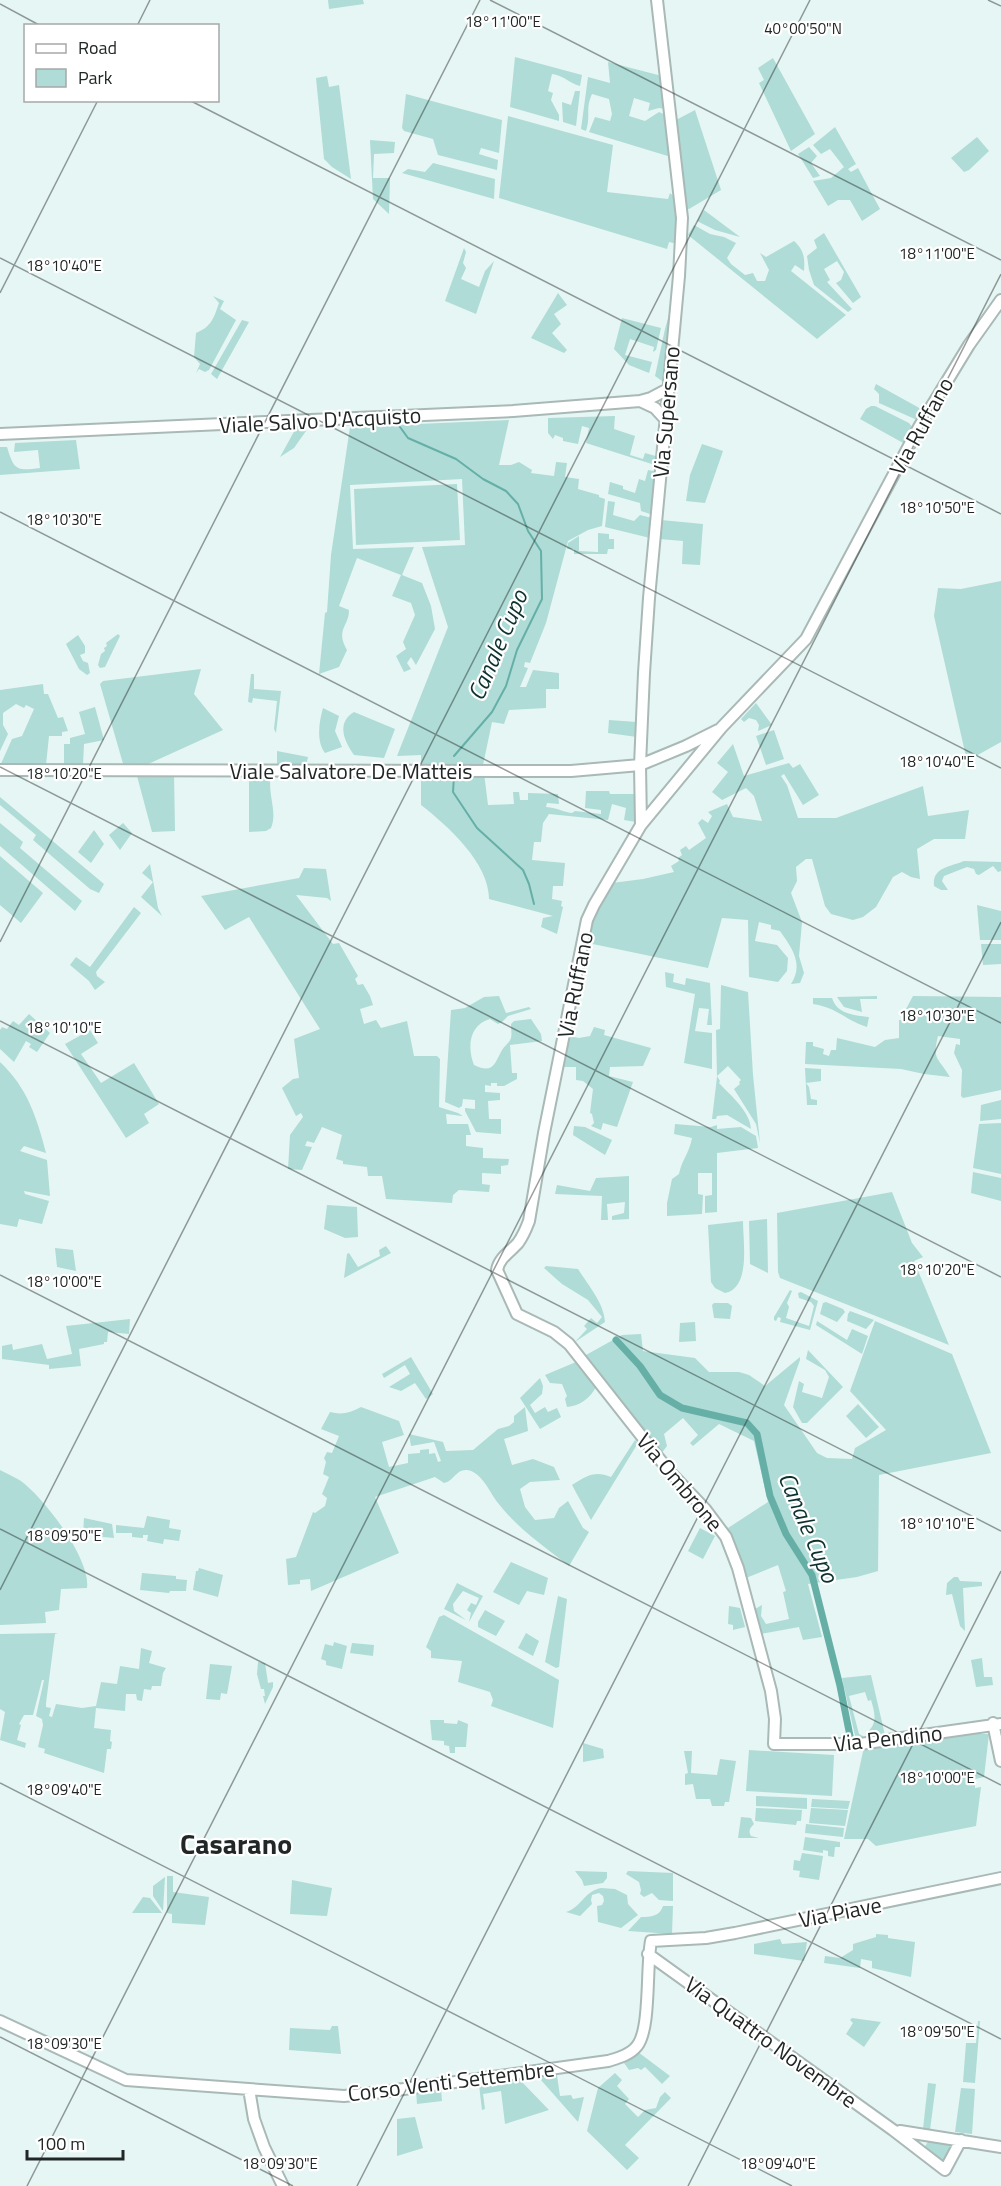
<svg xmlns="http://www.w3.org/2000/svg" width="1001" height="2186" font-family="'Titillium Web',sans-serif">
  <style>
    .green { fill: #afdcd7 }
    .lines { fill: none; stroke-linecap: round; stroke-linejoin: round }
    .stream { stroke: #66afa7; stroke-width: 2 }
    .canal { stroke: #66afa7; stroke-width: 7 }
    .secondary-casing { stroke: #a9b9b6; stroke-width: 14 }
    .secondary { stroke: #fff; stroke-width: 10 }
    .ticks { fill: none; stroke: #212726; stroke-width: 1.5; stroke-opacity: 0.45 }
    .labels { text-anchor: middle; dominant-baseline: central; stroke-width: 4.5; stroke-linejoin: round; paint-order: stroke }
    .street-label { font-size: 22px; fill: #212726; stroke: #fff }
    .water-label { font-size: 24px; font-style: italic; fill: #0c312e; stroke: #fff }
    .district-label { font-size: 28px; font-weight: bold; fill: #212726; stroke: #fff }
    .ticks-label { font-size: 15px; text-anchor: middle; fill: #212726; stroke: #fff; stroke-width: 4.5; stroke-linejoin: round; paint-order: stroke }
  </style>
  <rect width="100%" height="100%" fill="#e6f6f4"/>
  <path class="green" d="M328 0H363L364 4 329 9Z
    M515 57 582 75 580 86C569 83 563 75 552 74L548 91 553 93 551 100 559 115V121L510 107Z
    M773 58 815 134 791 151 759 83 764 80 758 68Z
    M608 62 662 76 665 109 659 108 648 111 650 103 634 98 629 116 645 121 659 112 666 115 671 157 589 132 595 117 610 121 612 114 609 99 592 94C585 109 591 116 586 131L581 129 588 77 610 83Z
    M327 76 329 87 339 85 351 179 332 167 324 159 316 78Z
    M575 91H580L576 126 563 122 562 102 571 105Z
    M406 94 502 120 499 153 481 148 479 154 498 160 497 170 438 155 433 139 404 131 402 128Z
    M695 110 721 190 689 209 686 208 676 120Z
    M508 116 613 145 607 192 668 199 670 193 676 198 677 244 669 242 667 249 499 198Z
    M835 127 856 164 848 169 851 172 858 168 880 209 862 221 850 200H838L828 206 813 181 831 178 844 167 830 149 821 154 813 145Z
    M977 137 989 151 969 170 964 172 951 158Z
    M370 140 395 142 394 153 374 154 373 178H390L389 214 373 199Z
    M809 147 817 156 811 163 820 176 813 178 798 154Z
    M433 163 495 179 494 199 402 173 408 169 425 172Z
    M704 210 740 237 715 230 697 221Z
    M694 225 710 234 724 237 736 243 727 258 731 264 745 275 753 273 757 281H765L769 270 760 253 766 257 794 241C804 250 805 258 804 271L795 265 791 271 846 315 817 339 688 235Z
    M824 233 861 297 853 303 836 283 841 280 844 272 837 261 824 269 830 280 827 282 852 309 848 312 814 285 809 270 807 256 817 248 814 240Z
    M464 248 466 252 463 263 466 268 461 279 479 287 485 271 494 261 476 314 445 301Z
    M558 293 567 305 554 314 561 324 552 333 567 350 564 353 531 338Z
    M213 296 224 301 220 309 236 320 209 370 205 372 199 369 196 373 200 364 194 357 196 333C211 327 214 318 219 303Z
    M671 308 665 383 655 376 665 329Z
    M622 318 661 328 656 350 653 352 654 347 630 339 625 355 652 362 649 373 629 365 614 349Z
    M242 320 249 322 217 379 211 374Z
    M876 384 923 410 917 420 879 403V394L874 389Z
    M871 406H875L909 423 913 428 905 444 860 419 866 409Z
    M615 416 614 429 635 436 630 455 643 459 645 453 659 457 658 466 586 443 589 428 582 426 578 444 563 441V438L555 435 553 439 548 433V418Z
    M509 420 499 465H511L519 462 532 470 531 473 554 476 556 462 567 463 565 477 579 479 578 489 599 495V497L605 499 602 526 588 530 568 541 546 623 530 663 525 662 524 667 528 668 520 687H526L533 670 559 673V689H546V708L509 710 504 724 492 722 483 765 488 805 514 804 513 792H519L520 800H528V793L558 794 559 804 547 803 546 807C558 808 563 812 572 813L575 811 601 814V810L585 808 586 791H609L610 794H635L636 822 624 820 626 808 612 804 608 820 549 814 543 823 541 842H534L532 860 565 863 563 886H553L552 899 562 901 561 906 563 907 557 934 541 927 543 918 553 916 489 899C489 863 448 826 421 805V755L397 756 448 627 422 547 465 545 462 479 350 485 353 549 414 547 402 575 422 583 431 606 435 629 416 665 411 657 407 663 411 669 404 672 396 656 406 649 403 642 415 615 411 603 392 596 401 575 357 558 339 606 349 610C349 627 335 629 347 650L339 667 319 674 325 613 327 612 331 555 350 427Z
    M296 428H305L306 431 294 448 280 457Z
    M76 440 80 469 0 475V447H7C14 470 16 471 40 468L38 450 14 452 15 443Z
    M702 444 723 451 705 503 686 501 690 475Z
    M648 470 658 472 653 515 641 511 640 503 608 494 610 482 623 486V489L635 493 639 479 645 481Z
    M457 484 460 540 356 545 354 489Z
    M608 501 615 502 613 515 634 521 640 515 652 518 650 538 605 527Z
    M661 520 703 524 700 565 682 564 683 541 659 539Z
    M598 533 609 534V539H614V549H608L607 554H574V549H567L568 543 579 536V551L598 552Z
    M1001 581V742L967 761 934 616 938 588 961 589Z
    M118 634 120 636 105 667 100 668 98 665 101 654 105 651 104 648 107 646 106 643Z
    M78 635 85 646V653L80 655 83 661 88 663 90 673 87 675 79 669 66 644Z
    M201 669 194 694 223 730 146 765 124 767 100 684 103 681Z
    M251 674H254V689L281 691 276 733 274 729 277 701 253 698 252 703 248 702Z
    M43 684 44 694H48L58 718 63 717 68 731 62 732V736H49L46 765 0 766 12 739 22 736 34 709 26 705 24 708 16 704 3 713V725L8 734 0 751V690Z
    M756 703 772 725 758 731 759 725 756 720 749 718 744 722 741 719Z
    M95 707 104 740 84 744 83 765H64V744H70V738L85 734 79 712Z
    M323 708 339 716 335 731 342 747 325 753C316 741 319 722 323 708Z
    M354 712 395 729 384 758 354 755C344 741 336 723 354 712Z
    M609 720 637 722V737L608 733Z
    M774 730 784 759 766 765 756 736Z
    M733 744 744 776 789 763 793 768 800 764 819 795 803 805 784 774 781 776 787 785 798 818H836L923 786 928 816 969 810 965 839H934L917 849 920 879 911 877 902 872 893 877 876 907 863 917 853 920 831 914 825 906 812 859H806L796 867 797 881 791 893 802 922 799 956 804 973 800 983 791 984C804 964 792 948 780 931L771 929V925L759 922 755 941 777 945 788 958 787 971 778 982 749 977 748 920 722 918 708 968 588 943 593 916 612 883 643 879 674 872 671 866 679 861 678 858 682 855 680 850 686 846 689 850 706 838 698 823 702 819 708 823 712 816 708 812 727 804 733 817 762 821 754 796 746 788 722 800 712 792 728 772 717 763Z
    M277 751 308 757 306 766H277Z
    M174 774 175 831 152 832 137 776Z
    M249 775 271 776C267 793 278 812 271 828L266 831 249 832Z
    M0 797 104 884 99 893 90 889 33 840 36 835 0 805Z
    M0 823 23 842 20 848 82 901 75 911 0 846Z
    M123 823 132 833 120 850 109 835Z
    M94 830 104 844 91 863 78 852Z
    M0 856 43 893 21 923 0 905Z
    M964 861 1001 862V871L998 872 993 866 979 875 976 874 974 869 967 867 944 876 942 881 948 890H941L934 886C932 867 950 867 964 861Z
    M150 864 158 908 162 916 141 897 153 882 142 873Z
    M304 868 326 869 331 901 327 898 296 895 333 944 339 943 358 976 355 979 358 985 363 984 370 996 373 1005 360 1009 364 1024 376 1020 381 1028 407 1021 414 1056H437L440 1059 439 1107 458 1113 463 1116 446 1114 447 1124H468L471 1135H466V1146L483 1148V1158L509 1159 508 1165 501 1166V1174L482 1173V1184L490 1185 489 1192 459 1190 453 1195 452 1203 386 1199 382 1176H368L367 1167 343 1164V1161L336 1159 342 1135 322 1127 314 1143 307 1141 305 1146 312 1147 302 1170 288 1169 290 1135 303 1117 301 1113 296 1116 282 1088 293 1079 299 1078 294 1039 320 1029 249 917 225 930 201 896 299 878Z
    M977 905 1001 911V940H980Z
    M134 907 141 913 96 972 97 976 105 982 95 990 89 981 70 965 76 957 90 967Z
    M981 944H1001V964L983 965Z
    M665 972 674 974 673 982 685 985 686 978 710 983 712 1025H707L709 1009 699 1008 695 1031 712 1033V1069L684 1063 695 994 666 987Z
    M721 985 748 992 753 1075 760 1143 756 1124 734 1089 740 1084 739 1082 741 1080 728 1066 717 1076 720 1081 719 1083C730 1095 750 1111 751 1129L727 1115 717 1116 716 1119H712L717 1077 716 1030 720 1029Z
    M499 996 506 1013 529 1007 531 1009 508 1016 502 1022 498 1024 490 1019C469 1025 467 1047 474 1065 494 1075 495 1062 502 1050 505 1045 509 1044 511 1038 512 1034 511 1028 511 1024L514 1021 531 1019 541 1034 542 1041 510 1045 512 1073H517V1079L504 1086H497V1083H491V1086L485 1085V1092L500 1093V1100L488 1101 489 1119H501V1134L476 1132 465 1111V1108L475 1109V1100L463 1099 462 1106 459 1108 445 1102 451 1010 465 1008 484 997Z
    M877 996V999H860L862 1012 844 1007 837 997Z
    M913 996 1001 997V1090L963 1098 961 1096 962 1070 954 1053 956 1044 960 1045V1039L938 1036C932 1060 938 1057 950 1077L924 1074 901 1069 805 1064 806 1042H813V1046L824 1049 823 1054 829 1056 831 1050H836L837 1038 875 1047 885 1040 899 1038V1020L913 1021 914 1009H906Z
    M813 998H832C837 1014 853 1015 869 1017L867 1027C845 1020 838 1008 813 1004Z
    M29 1014 50 1033 37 1052 29 1047 31 1044 26 1041 14 1062 0 1049V1030L2 1027 7 1029 13 1021 19 1025Z
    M594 1027 605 1030 604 1035 651 1048 643 1066 610 1067 609 1076 633 1082 617 1127 603 1123 601 1130 591 1126 594 1123 592 1114 590 1113 593 1089 583 1081 576 1080V1067H562L569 1036 579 1038 590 1036Z
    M90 1030 98 1043 81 1054 101 1083 134 1063 159 1104 144 1114 149 1123 126 1138 65 1044Z
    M0 1062C27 1087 37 1118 46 1153L24 1146 20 1151 47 1160 50 1196 24 1191 25 1194 49 1201 42 1224 19 1219 17 1227 0 1224Z
    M805 1068 821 1069V1081L806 1083 809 1087 811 1099 817 1100V1105H807Z
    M1001 1100V1119L980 1121 981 1105Z
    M1001 1123V1174L973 1168 979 1124Z
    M675 1124 711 1127 717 1125V1129L741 1127 756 1136 758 1148 717 1153V1212L705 1213V1196L712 1195V1173H698V1194L703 1195 702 1214 667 1216V1203L672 1179 679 1174C682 1159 689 1154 692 1138L674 1134Z
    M574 1126 585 1127 612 1140 605 1155 573 1135Z
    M973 1172 1001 1178V1201L971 1193Z
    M629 1176V1219L612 1220V1216L624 1213 625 1202 607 1204 608 1220H601L602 1196 555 1194 557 1185 590 1191 596 1178Z
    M892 1192 912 1243 923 1257 914 1261 949 1345 780 1278 778 1272 777 1213Z
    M327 1205 357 1207 358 1237 345 1238 324 1229Z
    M767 1219 768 1273 750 1264 749 1221Z
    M743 1221C743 1242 751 1288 725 1293L715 1288 711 1282 708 1225Z
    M386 1246 391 1253 344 1278 347 1254 349 1253 358 1267 380 1256 379 1250Z
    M55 1248 73 1250 76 1271 57 1267Z
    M546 1266 578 1269C588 1285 604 1303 605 1322L575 1342 587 1329 584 1326 591 1318 597 1323 602 1317 588 1300 562 1284 544 1268Z
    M790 1290 792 1291 787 1303 789 1307 786 1318 809 1326 814 1306 811 1302 799 1298 798 1293 801 1292 818 1301 810 1330 780 1322 781 1318 778 1317 776 1321 774 1320V1317Z
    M826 1302 843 1309 845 1312 837 1322 820 1314 823 1303Z
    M714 1303H728L732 1306 730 1319 714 1318 712 1305Z
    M850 1311 874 1320 866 1329 847 1321 848 1314Z
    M130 1319 129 1334 108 1332 107 1342H104V1344L79 1349 81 1366 49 1369V1365L2 1359V1346L12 1344 13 1350 42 1344 47 1359 72 1354 66 1326Z
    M817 1321 847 1340 852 1329 868 1336 862 1354 816 1325Z
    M875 1321 952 1354 991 1453 879 1475 878 1571 857 1577 808 1584 822 1637 803 1640 799 1627 761 1634 755 1609 762 1605 761 1616 766 1624 789 1619 783 1592 786 1591 778 1565 746 1578 728 1528 768 1502 754 1441 719 1424 693 1446 690 1443 698 1435 683 1418 664 1434 667 1446 661 1454 586 1355 622 1335 641 1334 643 1351 695 1358 709 1372H739L749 1375 765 1386 800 1357V1360L784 1405 817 1453 827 1458 852 1459 855 1448 886 1430 850 1391Z
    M695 1322 696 1341 679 1342 680 1323Z
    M808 1350 843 1387 807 1423H802L793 1407 799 1381 804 1384 802 1392 822 1398 829 1377 825 1370 806 1359Z
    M411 1357 433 1394 426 1399 415 1383 401 1391 389 1387 410 1374 405 1365 384 1378 382 1374Z
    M576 1362 596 1387C590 1398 580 1406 567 1407L565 1399 567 1396 562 1384 550 1383 545 1375Z
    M540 1378 543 1386 542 1394 530 1405 535 1413 545 1407 548 1412 557 1408 561 1417 540 1429 520 1398Z
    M858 1404 879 1427 866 1438 846 1416Z
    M361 1407 399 1421 404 1435 382 1442 389 1467 408 1463V1454L420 1453V1450L429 1449V1454L435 1453 438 1462 441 1461 434 1442 411 1446 409 1434 443 1442 446 1451 473 1450 498 1429 509 1426 514 1422V1416L525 1407 528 1431 504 1439 512 1465 533 1459 554 1467 560 1480 530 1482 520 1489 525 1507 535 1520 554 1518 559 1508 568 1501 583 1528 589 1532 569 1566C545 1547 517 1528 498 1503 490 1493 482 1472 467 1470 456 1469 454 1481 444 1483L435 1477 375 1497 399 1553 311 1591 310 1579 300 1580V1584L288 1585 286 1559 296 1557 313 1512 315 1513 325 1506 327 1498 322 1494 329 1477 323 1474 326 1462 324 1458 327 1452 332 1453 339 1436 321 1429 330 1412C342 1415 350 1413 361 1407Z
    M635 1440 638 1443 591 1520 572 1485C586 1476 595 1470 611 1477Z
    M0 1470C7 1474 15 1477 21 1481 44 1498 91 1559 87 1588L61 1589 59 1610 45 1612 46 1623 0 1625Z
    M147 1516 170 1520 169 1528 181 1530 179 1541 164 1539 163 1544 147 1541 148 1535H143V1538L132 1537V1533H116V1525L144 1528Z
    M84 1518 112 1524 114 1538 83 1535Z
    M700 1528 715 1536 703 1559 688 1551Z
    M511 1562 548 1578 544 1595 527 1591 519 1605 493 1592Z
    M199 1568 223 1575 218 1597 193 1590 196 1571H198Z
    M142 1573 176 1576V1579L187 1580 186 1591H170L169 1593 140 1590Z
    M954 1577H958L960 1581 982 1582V1586L963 1588 965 1631 960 1626 952 1594 946 1595 947 1583Z
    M457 1583 483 1596 469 1622 471 1613 467 1610 471 1603 476 1605 479 1598 463 1591 453 1604 454 1611 466 1620 444 1609Z
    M558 1596 567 1599 559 1667 556 1668 545 1662Z
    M729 1606 740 1608 745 1627 733 1630V1625L728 1624Z
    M485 1610 505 1621 496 1636 478 1627V1622Z
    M444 1615 559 1680 553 1728 491 1706 493 1700 490 1692 458 1682 462 1661 431 1658V1651L426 1647 439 1617Z
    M58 1633 55 1634 46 1703V1707L51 1708 49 1716 52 1717 56 1704 82 1708 96 1706 101 1682 117 1684 120 1666 139 1669 141 1648 152 1651 149 1663 166 1668 163 1673 161 1686H152L151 1690 144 1689 142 1701 137 1700 136 1694H126L125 1711 96 1708 94 1728 111 1730 110 1741 112 1742 111 1749H107L104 1773 44 1753 45 1749 38 1747 43 1725 42 1719 36 1716 44 1680H42L33 1715H24L19 1724 21 1725 17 1740 26 1743 25 1748 0 1740 5 1712 0 1709V1634Z
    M526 1633 539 1641 533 1656 518 1648Z
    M334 1642 347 1646 342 1669 326 1665V1661L321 1659 325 1644 333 1646Z
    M352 1643 374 1645 373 1656 350 1653Z
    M982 1658 984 1677H992L993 1685 976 1687 971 1660Z
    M258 1662 265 1663 268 1683 273 1682V1687L265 1704 263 1696H265L264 1689H261L257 1674Z
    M210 1664 232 1666 227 1694 221 1693 220 1700 206 1699Z
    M871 1675 885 1735 868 1739 866 1733C878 1724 875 1713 871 1700L868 1701 865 1692 849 1696 859 1734 863 1736 862 1740H856L842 1678Z
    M430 1720H444V1723L457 1724 458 1720 468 1724 466 1747H455V1753H450L449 1746 444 1745V1741L432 1740Z
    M974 1734H989L984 1777 975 1779V1788L981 1787 976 1826 876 1846 868 1839H844L864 1747Z
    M583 1743 603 1749 604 1758 583 1762Z
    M749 1750 834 1755 832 1796 746 1791Z
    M684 1751H692L691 1773 717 1775 720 1759 736 1761 729 1802H725L724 1806H712L710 1799H696L693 1784 685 1785V1774L688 1773Z
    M756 1796 807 1798V1809L756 1806Z
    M812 1799 850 1801 848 1809 811 1807Z
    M756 1808 802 1810 801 1821H797L796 1825 755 1821Z
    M811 1808 848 1810 845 1826 809 1823Z
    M741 1817 751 1818 754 1824C750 1828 748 1831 751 1836L759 1838H738Z
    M806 1824 844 1828 843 1837 805 1833Z
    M805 1837 840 1842V1847H835L834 1857 828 1856V1851L823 1850V1853L803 1850Z
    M802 1853 823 1856 819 1880 799 1877 800 1871 793 1870 794 1860 800 1861Z
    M575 1871 607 1872V1878L603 1883 584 1886 582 1880Z
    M628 1871 673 1873V1901L659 1900 652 1893 644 1897 640 1894 641 1890 639 1882 626 1874Z
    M167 1876H173V1892L209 1897 205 1925 172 1923V1914L167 1913Z
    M165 1877 163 1911 153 1896V1886Z
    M292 1880 332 1888 327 1916 290 1914Z
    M601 1888 615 1889 627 1895 628 1904 638 1915 621 1928 598 1922 597 1906 602 1905 604 1901 603 1896 599 1893 592 1895 591 1900 592 1904 580 1916 566 1912C582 1907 583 1892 601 1888Z
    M143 1897 150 1898 162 1913H132Z
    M663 1906H673L672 1934 628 1931 641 1917C651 1917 660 1916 663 1906Z
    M876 1934 888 1935V1938L915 1942 911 1977 872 1968V1961L861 1959 860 1968 824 1963 825 1956 840 1958 853 1950V1944L876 1937Z
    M780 1939 782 1944 807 1942 804 1961 754 1954V1944Z
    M852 2018 881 2022 864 2047 846 2034 853 2023 850 2020Z
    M978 2021H980L975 2083 963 2082 966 2043H976Z
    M332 2026H338L341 2054 289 2050 290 2028 330 2030Z
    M638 2052 670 2076 662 2084 645 2067 641 2070 638 2068 629 2070 624 2063Z
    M615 2073 622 2080 617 2086 629 2099 625 2104 638 2117 645 2110 656 2108 660 2097 665 2092 671 2098 625 2145 639 2158 627 2170 587 2131 598 2088Z
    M557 2075 560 2096 571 2095 573 2099 584 2097 578 2122 541 2080 540 2077Z
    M520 2080 549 2110 505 2124 501 2091 483 2094 485 2109 482 2110 479 2085Z
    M928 2083 936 2084 930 2130 923 2129Z
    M961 2088 975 2089 972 2134 955 2132Z
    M441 2089 442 2101 417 2104 416 2091Z
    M415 2117 423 2148 397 2156V2119Z
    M929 2140 954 2143 946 2160 941 2161 924 2148Z"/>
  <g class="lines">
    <path class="stream" d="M400 427 408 438 456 459 483 479 506 491 518 504 528 531 541 551 542 599 517 650 506 686 492 712 454 756
      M454 776 453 792 477 828 523 870 529 884 534 904"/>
    <path class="canal" d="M616 1340 640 1366 660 1395 682 1408 747 1423 757 1434 770 1496 786 1534 812 1575 840 1686 850 1736"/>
    <defs>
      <path id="secondary" d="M1001 300 969 345 919 427 806 639 721 728 641 825 594 905 587 920 544 1133 529 1221C526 1229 523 1236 518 1243 510 1252 499 1258 497 1270L517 1314 554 1332 569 1344 669 1471 705 1509 726 1537 738 1568 771 1691 775 1719 774 1744H860L1001 1724
        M640 401 655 408 666 420
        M0 434 513 411 640 401 651 398 668 389
        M0 770 571 771 640 765 686 746 718 730
        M641 825 640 765 644 673 649 598 679 276 682 218 657 0
        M993 1723 1001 1761
        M648 1954 893 2130 945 2170 961 2140
        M0 2021 126 2080 344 2096 382 2092 608 2061C618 2058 630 2055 637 2046 651 2029 646 1966 651 1941L706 1938 735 1933 1001 1878
        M249 2089 254 2119 264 2147 283 2186
        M900 2131 1001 2147"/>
    </defs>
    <use href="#secondary" class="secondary-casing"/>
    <use href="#secondary" class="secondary"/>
  </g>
  <path class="ticks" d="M490 0 1001 260M988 0 1001 6M0 4 41 26M137 26 150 0M189 100 1001 514M0 258 1001 768M0 293 98 100M0 512 1001 1023M0 767 1001 1277M0 942 480 0M0 1021 1001 1531M0 1275 1001 1785M0 1529 1001 2039M0 1590 810 0M0 1783 792 2186M0 2037 293 2186M27 2186 1001 274M357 2186 1001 922M688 2186 1001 1571"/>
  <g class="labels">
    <g class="street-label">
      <text transform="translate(666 412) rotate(-85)">Via Supersano</text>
      <text transform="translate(320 420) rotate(-3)">Viale Salvo D'Acquisto</text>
      <text transform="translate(921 426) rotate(-61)">Via Ruffano</text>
      <text x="351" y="771">Viale Salvatore De Matteis</text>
      <text transform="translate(575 985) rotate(-79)">Via Ruffano</text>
      <text transform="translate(680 1482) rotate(50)">Via Ombrone</text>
      <text transform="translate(888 1738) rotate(-6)">Via Pendino</text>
      <text transform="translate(840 1912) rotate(-11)">Via Piave</text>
      <text transform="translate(771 2042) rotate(36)">Via Quattro Novembre</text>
      <text transform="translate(451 2081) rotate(-7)">Corso Venti Settembre</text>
    </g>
    <g class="water-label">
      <text transform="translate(497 645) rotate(-67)">Canale Cupo</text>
      <text transform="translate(809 1527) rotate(67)">Canale Cupo</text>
    </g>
    <g class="district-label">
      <text x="236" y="1843">Casarano</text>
    </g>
  </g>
  <g class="ticks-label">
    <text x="503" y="27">18°11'00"E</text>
    <text x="803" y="34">40°00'50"N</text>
    <text x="937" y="259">18°11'00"E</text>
    <text x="64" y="271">18°10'40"E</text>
    <text x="937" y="513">18°10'50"E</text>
    <text x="64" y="525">18°10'30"E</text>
    <text x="937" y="767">18°10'40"E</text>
    <text x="64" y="779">18°10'20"E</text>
    <text x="937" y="1021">18°10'30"E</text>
    <text x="64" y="1033">18°10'10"E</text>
    <text x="937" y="1275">18°10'20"E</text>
    <text x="64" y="1287">18°10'00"E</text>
    <text x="937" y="1529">18°10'10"E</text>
    <text x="64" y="1541">18°09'50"E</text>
    <text x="937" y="1783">18°10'00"E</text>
    <text x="64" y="1795">18°09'40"E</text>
    <text x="937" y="2037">18°09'50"E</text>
    <text x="64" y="2049">18°09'30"E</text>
    <text x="280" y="2169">18°09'30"E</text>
    <text x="778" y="2169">18°09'40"E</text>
  </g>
  <rect x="24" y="24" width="195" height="78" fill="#ffffff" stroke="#a6a9a8" stroke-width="1.5"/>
  <rect x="36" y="44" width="30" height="9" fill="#ffffff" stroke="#a6a9a8" stroke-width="1.5"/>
  <text x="78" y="54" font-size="18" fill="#212726">Road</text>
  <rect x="36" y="69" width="30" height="18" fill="#afdcd7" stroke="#a6a9a8" stroke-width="1.5"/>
  <text x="78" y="84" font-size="18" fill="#212726">Park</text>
  <path d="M27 2150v9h96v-9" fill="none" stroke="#212726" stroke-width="3"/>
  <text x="36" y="2150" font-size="18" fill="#212726" stroke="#ffffff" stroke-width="4.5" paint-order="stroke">100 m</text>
</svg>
